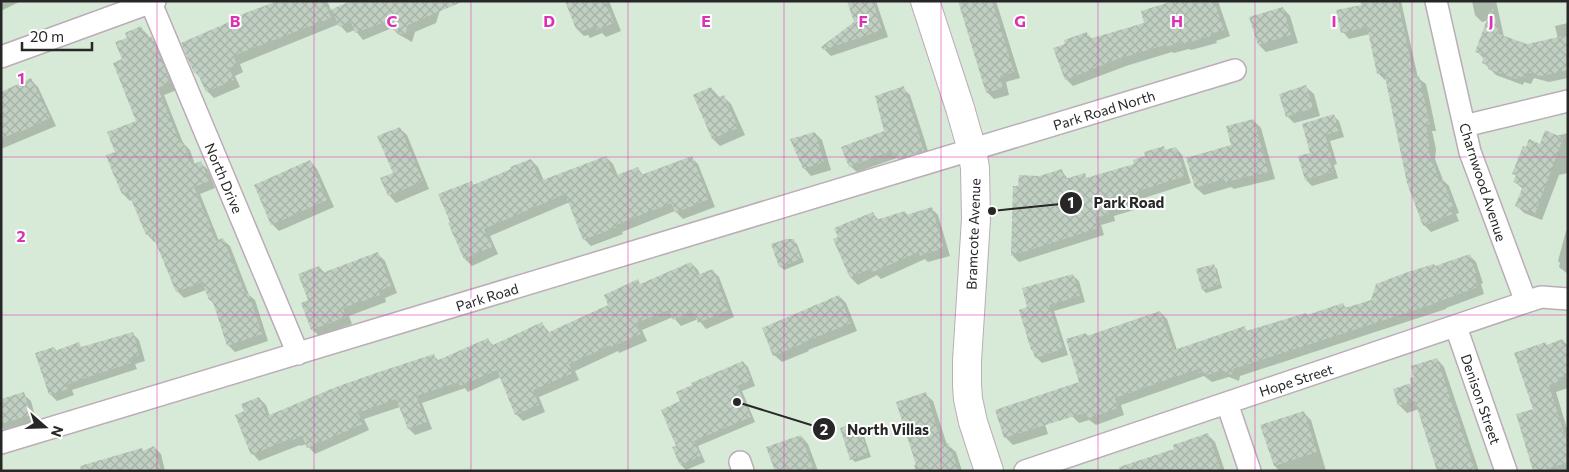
<svg xmlns="http://www.w3.org/2000/svg" width="1569" height="472" font-family="Commissioner,sans-serif">
  <style>
    .shadow { fill: #0003 }
    .building { fill: url(#building-cross-hatch) }
    .lines { fill: none; stroke-linecap: round; stroke-linejoin: round }
    .street-casing { stroke: #bcacb8; stroke-width: 24 }
    .secondary-casing { stroke: #bcacb8; stroke-width: 30 }
    .street { stroke: #fff; stroke-width: 21 }
    .secondary { stroke: #fff; stroke-width: 28 }
    .grid { fill: none; stroke: #de30b4; stroke-width: 1; stroke-opacity: 0.55 }
    .labels { text-anchor: middle; dominant-baseline: central; stroke-width: 4; stroke-linejoin: round; paint-order: stroke }
    .street-label { font-size: 14px; fill: #272727; stroke: #fff }
    .grid-label { font-size: 16px; text-anchor: middle; font-weight: bold; fill: #de30b4; stroke: #fff; stroke-width: 4; stroke-linejoin: round; paint-order: stroke }
    .leader { fill: none; stroke: #272727; stroke-width: 2 }
    .callout-dot { fill: #272727; stroke: #fff; stroke-width: 2 }
    .mark-label { font-size: 15px; text-anchor: middle; font-weight: bold; fill: #fff }
    .callout-label { font-size: 15px; text-anchor: middle; font-weight: bold; fill: #272727; stroke: #fff; stroke-width: 4; stroke-linejoin: round; paint-order: stroke }
  </style>
  <defs>
    <pattern id="building-cross-hatch" width="8" height="8" patternUnits="userSpaceOnUse" patternTransform="scale(1.25)"><rect width="8" height="8" fill="#c0cfc1"/><path d="M0 0l8 8M0 8l8-8" fill="none" stroke="#a5b2a6"/></pattern>
  </defs>
  <rect width="100%" height="100%" fill="#d7ead7"/>
  <path class="shadow" d="M1 1H21L1 11Z
    M281 1H327L331 10 354 1 440 10 436 23 415 32 412 42 398 34 392 28 363 40 355 30 347 33 339 24 240 64 243 72 235 76 240 87 214 98 207 91 201 79 195 72Z
    M569 1H609L621 31 606 37 602 33 590 38 588 35 584 36 577 29Z
    M848 1H876L888 37 831 56 824 49 855 23Z
    M959 1H996L1020 78 1006 82 1009 95 994 99 987 92Z
    M1188 1H1218L1230 36 1216 41 1217 43 1191 50 1189 49 1174 53 1172 52 1126 66 1073 86 1066 79V45L1086 33 1093 40 1146 24Z
    M1361 1H1401L1418 78 1426 84 1430 102 1436 131H1432L1436 149 1435 159 1443 180 1449 186 1459 213 1456 214 1459 221 1431 232 1424 225 1386 79 1385 80 1378 73 1370 34 1349 39 1343 32 1362 6Z
    M1472 1H1496L1504 37 1527 45 1558 39 1555 26 1568 23V78L1549 82 1534 78 1531 84 1524 82 1523 85 1496 75 1483 62 1484 59 1477 51 1489 20 1482 22 1475 15Z
    M1283 8 1290 16 1298 43 1266 52 1259 45Z
    M141 28 148 35 149 38H151L158 45 177 90 164 95 183 143 190 150 195 165 201 163 208 170 215 188 200 194 219 241 223 240 230 246 249 295 255 300 268 341 235 352 228 345 215 305 210 300 206 290 184 298 177 291 156 241 154 242 147 234 133 199 130 201 123 194 117 152 138 122 124 60 128 38Z
    M31 80 38 87 56 126 1 149V106Z
    M1306 87 1314 94 1320 116 1294 123 1287 116Z
    M711 88 720 98 724 97 731 104 745 135 720 146 713 139Z
    M903 88 910 95 930 157 900 161 897 158 857 172 850 166 886 132Z
    M1333 115 1339 121 1344 137 1330 141 1337 164 1334 165 1338 178 1312 186 1306 180Z
    M1253 120 1261 128 1275 179 1234 189 1231 187 1204 195 1196 188 1188 159 1232 146Z
    M399 128 407 135 429 189 396 203 389 195 394 173Z
    M815 133 822 140 831 170 811 176 804 168Z
    M1568 133V173L1559 175 1542 220 1524 213 1517 206 1523 189 1515 182 1517 176 1514 174 1541 145 1556 136Z
    M1163 148 1167 151 1176 148 1182 155 1191 183 1144 198 1145 203 1133 206 1134 210 1114 216 1115 221 1101 225 1104 235 1019 262 1013 256 1014 187H1020L1039 177 1061 170 1068 179 1084 175 1088 179 1136 164Z
    M606 157 613 164 618 176 638 169 644 176 691 157 698 164 715 207 683 219 675 211 622 232 623 234 591 246 584 239 570 202 490 236 498 254 472 266 465 259 450 223 472 183 475 186 531 160 538 167 544 181Z
    M310 161 317 169 334 207 279 231 272 224Z
    M931 208 938 215 950 256 928 262 925 259 881 279 877 275 858 285 851 278 873 214 879 220 905 212 908 216Z
    M1568 230V274L1559 267 1560 263 1558 261 1566 231Z
    M793 240 797 244 804 262 784 270 780 266Z
    M378 254 385 261 397 293 385 298 386 302 349 316 352 324 319 336 312 329 310 300 319 267 325 273Z
    M1469 255 1476 262 1483 283 1481 284 1484 294 1446 308V309L1240 376 1239 381 1229 377 1212 382 1204 376 1121 405 1124 415 1096 425 1089 420 1079 423 1072 416 1081 383 1086 334 1089 337 1160 312 1167 319 1177 350 1244 328 1248 332 1307 316 1343 305 1347 308 1372 301 1434 265 1436 267Z
    M691 263 698 270 700 275 712 270 719 277 734 317 706 329 698 319 681 326 673 317 642 330 647 341 619 353 618 351 575 371 579 380 539 397 545 412 523 421 516 414 501 377 468 392 465 388 422 403 432 429 415 435 409 429 400 407 364 419 369 430 315 454 306 444 301 446 300 445 259 461 253 454 237 415 246 412 259 398 266 405 270 416 433 355 439 361 488 340 494 346 542 324 550 333 610 305 637 281 641 285Z
    M1214 266 1217 269 1222 288 1206 293 1203 290Z
    M1072 275 1079 281 1085 302 1054 311 1068 355 1042 363 1036 357 1032 350 1028 308Z
    M839 296 846 303 857 331 808 350 809 351 782 362 774 355Z
    M133 334 139 340 145 361 135 364 137 369 72 390 74 395 57 401 50 394 54 348 57 351 78 344 82 348Z
    M1563 341 1568 345V388L1556 392 1568 432V471H1534V410L1545 344 1547 346Z
    M1437 359 1444 367 1479 471H1434L1438 469 1419 409 1407 413 1399 405 1416 377Z
    M743 362 748 367 755 386 742 391 755 422 698 446 705 462 686 470 681 465 674 448 678 446 682 402Z
    M23 394 31 401 37 423 11 436 3 429 1 422Z
    M925 394 933 401 947 445H948L956 452 962 471H916L914 465 917 464Z
    M1039 406 1048 434 1013 445 1005 437Z
    M1304 413 1311 420 1326 471H1279L1275 466 1262 426Z
    M858 424 861 427 871 457 855 462 852 459Z
    M1208 435 1215 442 1225 471H1159L1176 450Z
    M801 436 808 444 818 471H777Z
    M154 447 161 454 165 471H97L142 449 144 452Z"/>
  <path class="building" d="M277 1H324L331 18 233 56 237 65 229 68 234 80 206 92 197 72 194 73 181 43 236 19 235 17Z
    M351 1H464L408 25 405 36 390 28 387 21 355 33 351 22 339 27 332 9Z
    M565 1H605L614 23 597 30 596 26 582 31 580 28 576 29Z
    M847 1H873L882 30 823 50 821 47 854 22Z
    M958 1H992L1014 72 1000 76 1003 88 986 93Z
    M1173 1H1214L1224 30 1210 34 1211 36 1183 44 1182 42 1166 47 1165 45 1118 59 1065 80 1053 48 1065 44 1064 40 1087 32 1089 39 1144 23 1141 11Z
    M1360 1H1398L1414 78 1419 76 1430 124 1426 125 1429 142V152L1439 179 1442 178 1453 206 1450 207 1453 214 1423 226 1407 183 1384 72 1377 74 1367 27 1341 33 1336 10 1361 5Z
    M1492 6 1499 34 1527 44 1568 35V70L1541 76 1527 72 1525 78 1518 76 1517 79 1488 69 1490 66 1482 63 1484 55 1475 52Z
    M1283 7 1291 35 1258 45 1249 17Z
    M141 26 146 38 151 36 171 82 158 88 180 143 183 142 192 165 201 161 209 181 194 187 216 241 223 238 245 293 248 292 262 334 227 346 212 299 209 300 202 282 176 292 153 236 151 237 150 234 146 235 128 192 122 194 112 171 106 155 115 152 107 132 136 121 113 63 122 59 115 42 127 38 125 33Z
    M31 78 50 118 18 133 17 132 1 139V92Z
    M1306 85 1313 108 1286 117 1279 94Z
    M904 86 924 151 899 159 897 153 892 155 891 151 849 167 841 147 884 131 875 96Z
    M711 87 716 98 724 95 738 128 712 139 693 95Z
    M1334 114 1339 131 1325 135 1332 158 1329 159 1333 172 1305 180 1298 156 1310 153 1302 124Z
    M1254 119 1268 172 1225 182 1224 179 1195 188 1186 158 1231 145 1226 126Z
    M400 127 423 181 388 196 380 178 393 173 377 136Z
    M1545 130 1563 138 1535 214 1515 206 1523 186 1513 182 1516 175 1512 174 1523 146 1526 147 1529 139 1540 144Z
    M815 132 824 162 803 169 790 139Z
    M1164 146 1165 150 1176 147 1185 176 1138 191 1139 196 1127 200 1129 204 1108 210 1109 214 1095 218 1098 228 1011 256 1013 186H1018L1019 175 1039 176 1062 169 1065 179 1085 173 1086 178 1134 164 1133 160 1145 156 1144 152Z
    M606 156 614 176 638 167 641 175 692 156 709 199 675 213 671 203 616 225 617 227 583 240 565 194 484 229 492 247 464 259 448 223 450 222 438 194 472 181 473 185 511 169 510 167 531 159 540 181Z
    M310 160 327 200 271 225 254 185Z
    M932 207 944 248 920 256 919 252 873 272 871 268 850 278 833 239 838 237 834 228 873 212 876 220 905 211 906 215Z
    M786 239H794L801 259 779 267 771 244Z
    M378 252 391 286 379 291 380 295 343 308 346 317 311 330 301 303 308 300 298 274 319 266 322 273Z
    M1470 254 1477 276 1475 277 1478 287 1440 301V302L1233 369 1232 375 1222 370 1204 376 1202 372 1199 373 1198 369 1115 398 1118 408 1089 418 1081 414 1004 438 995 410 1079 382 1066 339 1086 333 1087 336 1160 311 1174 350 1245 326 1246 331 1306 313 1307 315 1343 303 1345 308 1371 300 1376 284 1408 272 1434 264 1435 266Z
    M691 262 697 275 713 269 728 310 698 323 693 311 673 320 669 310 636 323 641 334 611 347V345L569 364 573 373 533 390 539 405 515 415 497 370 460 386 459 382 416 396 427 422 408 429 396 399 358 413 363 424 307 448 302 436 293 440 292 438 251 455 235 415 244 411 241 404 259 397 267 416 336 387 379 372 434 354 436 361 488 338 491 346 542 322 547 333 608 305 604 295 638 279 640 284Z
    M1214 264 1220 284 1202 290 1196 269Z
    M1073 274 1080 296 1049 305 1063 349 1035 358 1033 350H1031L1019 310 1027 307 1022 288Z
    M839 295 851 323 802 343V344L773 356 762 328Z
    M133 332 139 355 130 358 131 363 67 384 68 389 49 395 35 353 54 347 55 351 79 342 81 347Z
    M1563 339 1568 352V375L1557 378 1558 382 1549 385 1568 446V462L1543 471H1533L1516 414 1533 409 1514 353 1546 342V345Z
    M1437 358 1454 410H1455L1475 471H1437L1415 401 1398 406 1393 389 1411 383 1410 378 1414 377 1411 366Z
    M743 361 751 380 737 386 751 417 694 441 701 456 680 465 672 447 676 446 661 410 680 401 676 392 692 385 691 383Z
    M24 392 31 415 1 424V399Z
    M926 392 942 445 948 443 959 471H918L896 402Z
    M1304 411 1317 452 1274 466 1260 425Z
    M858 422 868 454 850 460 840 428Z
    M1208 433 1221 471H1120L1119 467 1174 449 1173 445Z
    M801 435 813 467 802 471H775L766 447Z
    M154 446 161 471H81L80 466 142 448 143 451Z"/>
  <g class="lines">
    <defs>
      <path id="street" d="M1436 1 1470 152 1526 302
        M151 3 298 354
        M1 57 155 1
        M1464 126 1568 101
        M1456 327 1506 471
        M1227 403 1250 471
        M1 443 1235 70
        M740 462 743 471
        M1025 471 1526 302 1541 297 1568 299"/>
      <path id="secondary" d="M925 1 960 108 972 150 975 168 976 219 967 361V385L968 399 973 422 989 471"/>
    </defs>
    <use href="#street" class="street-casing"/>
    <use href="#secondary" class="secondary-casing"/>
    <use href="#street" class="street"/>
    <use href="#secondary" class="secondary"/>
  </g>
  <path class="grid" d="M157 1V471M314 1V471M471 1V471M628 1V471M784 1V471M941 1V471M1098 1V471M1255 1V471M1412 1V471M1 157H1568M1 315H1568"/>
  <g class="labels">
    <g class="street-label">
      <text transform="translate(1104 110) rotate(-17)">Park Road North</text>
      <text transform="translate(224 178) rotate(67)">North Drive</text>
      <text transform="translate(1483 182) rotate(72)">Charnwood Avenue</text>
      <text transform="translate(973 234) rotate(-88)">Bramcote Avenue</text>
      <text transform="translate(487 297) rotate(-17)">Park Road</text>
      <text transform="translate(1296 380) rotate(-18)">Hope Street</text>
      <text transform="translate(1481 399) rotate(71)">Denison Street</text>
    </g>
  </g>
  <g class="grid-label">
    <text x="235" y="27">B</text>
    <text x="392" y="27">C</text>
    <text x="549" y="27">D</text>
    <text x="706" y="27">E</text>
    <text x="863" y="27">F</text>
    <text x="1020" y="27">G</text>
    <text x="1177" y="27">H</text>
    <text x="1334" y="27">I</text>
    <text x="1491" y="27">J</text>
    <text x="21" y="84">1</text>
    <text x="21" y="242">2</text>
  </g>
  <path class="leader" d="M992 211L1071 203M737 402L824 429"/>
  <g class="callout-dot">
    <circle cx="992" cy="211" r="5"/>
    <circle cx="737" cy="402" r="5"/>
    <circle cx="1071" cy="203" r="12"/>
    <circle cx="824" cy="429" r="12"/>
  </g>
  <g class="mark-label">
    <text x="1071" y="208">1</text>
    <text x="824" y="435">2</text>
  </g>
  <g class="callout-label">
    <text x="1129" y="208">Park Road</text>
    <text x="888" y="435">North Villas</text>
  </g>
  <rect width="1569" height="472" fill="none" stroke="#272727" stroke-width="5"/>
  <g transform="translate(45 427) rotate(110)" stroke="#ffffff" stroke-width="4" paint-order="stroke">
  <path d="M0-4L9 19L0 12L-9 19Z" fill="#272727"/>
  <text y="-8" font-size="14" font-weight="bold" text-anchor="middle" fill="#272727">N</text>
  </g>
  <path d="M22 42v8h70v-8" fill="none" stroke="#272727" stroke-width="2.5"/>
  <text x="30" y="42" font-size="15" fill="#272727" stroke="#ffffff" stroke-width="4" paint-order="stroke">20 m</text>
</svg>
